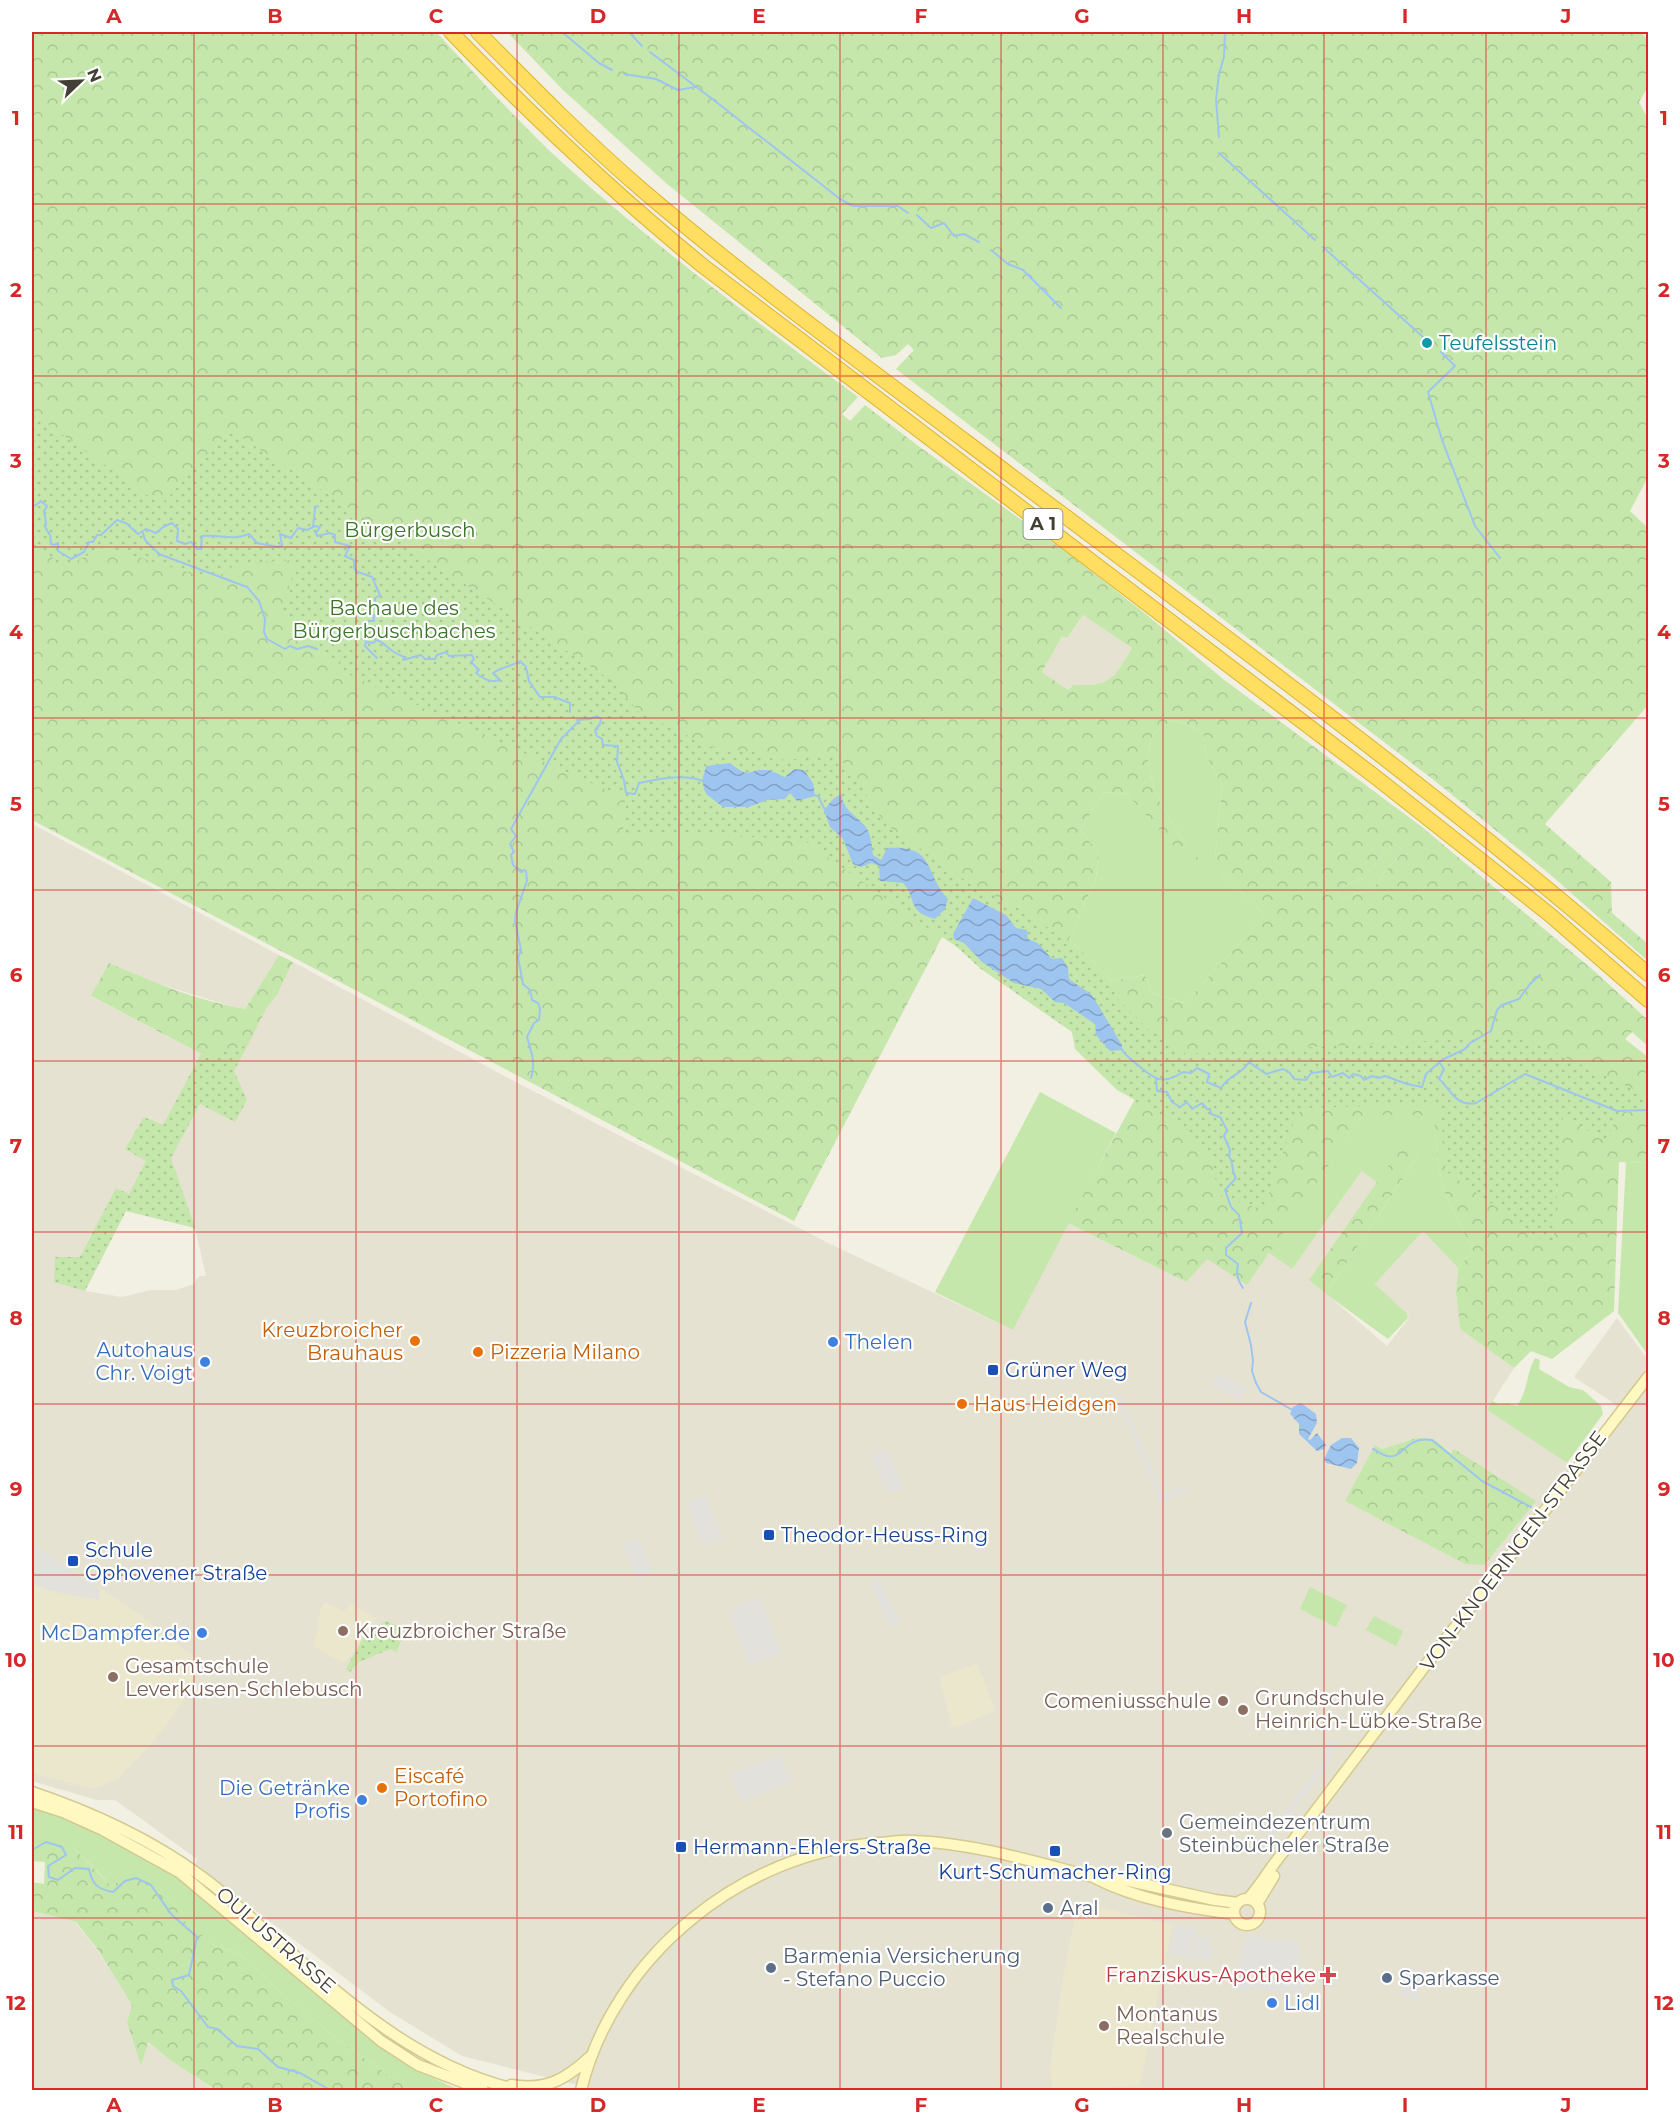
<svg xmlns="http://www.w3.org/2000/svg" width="1680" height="2122" font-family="Montserrat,sans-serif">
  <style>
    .residential { fill: #e6e2d1; fill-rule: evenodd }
    .education { fill: #ebe7cd }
    .green { fill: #c5e7ab }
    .forest { fill: url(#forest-crowns); fill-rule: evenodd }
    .park { fill: url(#park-dots) }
    .parking { fill: #e2e1dc }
    .water { fill: url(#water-waves) }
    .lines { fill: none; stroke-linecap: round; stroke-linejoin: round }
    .stream { stroke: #9ec5f0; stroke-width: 2 }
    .secondary-casing { stroke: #d3c992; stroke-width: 13 }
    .highway-casing { stroke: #deb431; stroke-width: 16 }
    .secondary { stroke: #fff8c0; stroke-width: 10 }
    .highway { stroke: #ffde61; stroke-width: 14 }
    .grid { fill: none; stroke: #d62828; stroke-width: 1.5; stroke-opacity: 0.55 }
    .culture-dot { fill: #0f9aa8; stroke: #fff; stroke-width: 2 }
    .food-dot { fill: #e8710a; stroke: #fff; stroke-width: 2 }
    .shop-dot { fill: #3f7fe0; stroke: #fff; stroke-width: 2 }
    .transit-dot { fill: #1a4fb4; stroke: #fff; stroke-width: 2 }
    .education-dot { fill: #8d6e63; stroke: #fff; stroke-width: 2 }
    .worship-dot { fill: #6b7280; stroke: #fff; stroke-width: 2 }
    .service-dot { fill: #5c6f8a; stroke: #fff; stroke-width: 2 }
    .health-dot { fill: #e0444e; stroke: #fff; stroke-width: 2 }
    .labels { text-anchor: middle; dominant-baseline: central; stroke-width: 4.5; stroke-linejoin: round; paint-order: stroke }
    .shield { fill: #fff; stroke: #7c7971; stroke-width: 1.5 }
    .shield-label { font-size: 18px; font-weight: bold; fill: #443f34 }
    .culture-label { font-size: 20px; fill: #0d838f; stroke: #fff; text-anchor: start }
    .park-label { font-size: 20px; fill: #3b7527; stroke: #fff }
    .food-label { font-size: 20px; fill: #c56008; stroke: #fff; text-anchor: start }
    .shop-label { font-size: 20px; fill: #366cbe; stroke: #fff; text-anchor: end }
    .transit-label { font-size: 20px; fill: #164399; stroke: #fff; text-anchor: start }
    .street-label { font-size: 20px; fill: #443f34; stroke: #fff }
    .education-label { font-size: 20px; fill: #785e54; stroke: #fff; text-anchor: start }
    .worship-label { font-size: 20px; fill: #5b616d; stroke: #fff; text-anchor: start }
    .service-label { font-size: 20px; fill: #4e5e75; stroke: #fff; text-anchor: start }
    .health-label { font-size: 20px; fill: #be3a42; stroke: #fff; text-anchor: end }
    .neatline { fill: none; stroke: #d62828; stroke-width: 2 }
    .grid-label { font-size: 20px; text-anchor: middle; font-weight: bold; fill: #d62828 }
  </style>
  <defs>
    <pattern id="forest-crowns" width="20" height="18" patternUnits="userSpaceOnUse" patternTransform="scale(1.5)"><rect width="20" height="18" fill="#c5e7ab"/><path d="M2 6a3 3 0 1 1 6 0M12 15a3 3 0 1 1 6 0" fill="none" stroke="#aac794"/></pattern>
    <pattern id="park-dots" width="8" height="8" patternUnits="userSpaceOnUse" patternTransform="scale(1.5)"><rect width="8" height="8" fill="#c5e7ab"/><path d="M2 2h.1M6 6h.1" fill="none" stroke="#aac794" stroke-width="1.8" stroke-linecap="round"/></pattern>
    <pattern id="water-waves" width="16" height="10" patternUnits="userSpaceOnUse" patternTransform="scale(1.5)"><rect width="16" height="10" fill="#9ec5f0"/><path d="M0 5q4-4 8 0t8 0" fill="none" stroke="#82a1c3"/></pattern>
  </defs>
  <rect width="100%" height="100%" fill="#f2efe3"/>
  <path class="residential" d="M1083 615 1132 648 1113 679 1094 685H1073L1068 690 1042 672 1062 635 1067 638Z
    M32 824 279 955 245 1009 230 1006 146 980 109 963 92 997 201 1054 207 1057 266 1009 277 995 293 962 508 1078 830 1244 1013 1330 1068 1223 1186 1282 1207 1258 1247 1284 1268 1252 1292 1269 1363 1170 1378 1183 1310 1280 1387 1346 1409 1318 1375 1284 1423 1231 1458 1268 1456 1293 1460 1329 1514 1368 1487 1410 1571 1465 1617 1408 1615 1404 1574 1377 1617 1318 1648 1360V2090H597L462 2056 390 2012 195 1865 197 1859 115 1800H97L32 1781ZM126 1211 195 1228 206 1276H200L196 1279 195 1284 175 1290H151L122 1297 85 1291ZM1416 1438 1434 1439 1452 1453 1454 1450 1465 1564 1346 1501 1375 1445 1382 1449Z
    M32 1911 75 1922 98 1951 132 2005 127 2022 141 2065 148 2043 169 2059 215 2090H32Z"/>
  <path class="education" d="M32 1542 137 1613 201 1662 188 1693 170 1720 148 1747 117 1780 93 1789 32 1773Z
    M326 1602 344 1612 350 1603 376 1618 365 1640 344 1663 313 1646 319 1623 317 1622 322 1606Z
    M977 1664 995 1710 953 1729 939 1677Z
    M1078 1902 1172 1925 1140 2085 1084 2090H1053L1050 2069 1062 1984Z"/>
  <path class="green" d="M1173 720 1203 731 1205 753 1222 786 1215 860 1219 871 1265 915 1185 1003 1151 993 1145 975 1112 981 1069 939 1096 878 1099 853 1080 830 1104 792 1127 794 1181 853 1188 848 1165 812 1154 788 1147 757 1153 733Z
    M1395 844 1404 851 1384 873 1374 888 1342 899 1337 892 1344 886 1366 877 1383 853Z
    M1040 1092 1116 1133 1013 1330 935 1292Z
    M1363 1115H1421L1434 1120 1438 1164 1444 1191 1473 1251 1458 1268 1423 1231 1375 1284 1406 1313 1408 1318 1388 1339 1326 1294 1419 1154 1407 1140 1378 1183 1362 1171 1292 1269 1268 1252Z
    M1626 1162 1648 1163V1355L1618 1313Z
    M1535 1358 1540 1360 1539 1369 1569 1387 1583 1390 1601 1406 1603 1414 1567 1463 1487 1410 1492 1401 1498 1404 1507 1403 1517 1406C1528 1391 1526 1374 1535 1358Z
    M1310 1587 1347 1605 1336 1627 1300 1609Z
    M1374 1616 1403 1631 1396 1646 1366 1630Z
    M32 1806C86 1824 140 1850 186 1884 279 1952 352 2044 459 2090H410L338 2040 273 1986 239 1953 215 1946 182 1920 170 1898 130 1875 111 1886C99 1871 84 1860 72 1845H32Z"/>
  <path class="forest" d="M32 32H436C478 77 520 124 566 166 659 249 758 323 858 397L842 414 850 421 865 405 917 445 1069 554 1147 615 1223 679 1422 827 1593 970 1648 1020V1046L1632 1032 1625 1039 1648 1057V1163L1619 1162 1614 1311 1552 1359 1531 1351 1514 1368 1460 1329 1456 1293 1458 1268 1473 1251 1444 1191 1438 1164 1434 1121 1421 1115H1363L1247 1285 1207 1259 1186 1282 1068 1223 1143 1084 1025 992 942 937 794 1221 32 820ZM1083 615 1132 648C1113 679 1113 686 1073 685L1068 690 1042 672 1062 636 1067 638ZM1173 720 1203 731 1205 753 1222 786 1215 859 1199 853 1193 863 1219 871 1265 915 1185 1003 1151 993 1145 975 1112 981 1069 939 1096 878 1099 853 1080 830 1104 792 1127 794 1181 854 1188 848 1165 812 1154 788 1147 757 1153 733ZM1395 844 1404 851 1384 873 1374 888 1342 899 1337 892 1344 886 1366 877 1383 853Z
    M507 32H1640L1648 39V87L1639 102 1648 119V477L1630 511 1648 528V705L1545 824 1611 882 1612 913 1648 944V961L1552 876 1435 781 896 369 914 350 908 344 896 355 882 358 666 183 563 90Z
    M279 955 293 962 277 995 266 1009 248 1045 207 1057 91 996 109 963C152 982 198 1001 245 1009Z
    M1407 1139 1419 1154 1326 1294 1309 1280Z
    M1416 1438 1434 1439 1451 1453 1454 1449 1536 1501 1484 1565 1465 1564 1345 1501 1375 1445 1382 1449Z
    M32 1845H72C84 1860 98 1871 111 1886L130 1874 170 1898 183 1920 215 1946 239 1953 273 1986 338 2040 410 2090H216L170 2060 148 2042 141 2066 127 2022 132 2005 98 1950 76 1922 32 1911V1882L44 1884 45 1862 32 1861Z"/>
  <path class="park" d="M32 413 161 505 230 430 602 674 615 685 639 712 711 747 754 752 773 759 789 760 824 755 841 761 855 773 871 804 887 825 966 881 1029 914 1066 941 1111 983 1118 999 1149 1030 1170 1041 1186 1054 1520 1036 1648 1096V1112H1620L1605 1141 1563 1116 1553 1248 1446 1171 1440 1104 1302 1108 1293 1124 1263 1210 1220 1196 1207 1147 1188 1138 1190 1130 1117 1090 1075 1049 1072 1032 981 969 948 939 932 931 802 839 623 832 625 798 339 670V663L281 615 297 560 237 563 214 580 104 547 65 567 32 543Z
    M248 1045 234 1071 247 1100 235 1122 200 1104 171 1158 195 1228 126 1211 85 1291 54 1282 55 1257H80L116 1188 129 1194 146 1161 125 1149 144 1117 163 1125 201 1054 207 1057Z
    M386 1621 406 1630 396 1652 390 1649 359 1662 350 1672 346 1669 363 1638Z"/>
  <path class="parking" d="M1218 1374 1246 1387 1240 1400 1212 1386Z
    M1121 1396 1162 1494 1184 1485 1187 1491 1160 1502 1116 1397Z
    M889 1451 904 1489 887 1493 870 1454Z
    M705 1496 723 1538 703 1546 687 1502Z
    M638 1539 652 1569 642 1579H637L622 1546Z
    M32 1543 100 1589 99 1600 47 1590 32 1583Z
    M880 1578 900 1624 889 1628 870 1582Z
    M760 1596 782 1654 749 1666 731 1616 735 1606Z
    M1331 1737 1337 1739 1330 1763 1265 1848 1260 1844 1322 1763Z
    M780 1754 791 1781 741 1802 729 1774Z
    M1175 1926 1195 1929 1190 1958 1170 1954Z
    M1196 1935 1210 1938 1209 1946 1214 1947 1211 1961 1192 1958Z
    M1250 1935 1301 1945 1296 1973 1307 1976 1303 1997 1252 1987 1250 1993 1233 1989 1245 1938Z
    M1405 1967 1425 1971 1418 2001 1400 1996Z"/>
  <path class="water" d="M730 763C751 780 747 769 766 770 773 770 779 775 785 777L794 769 804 770 813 783 815 796 797 801 790 793 785 799 767 800 749 807H723L706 794 702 781 706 766Z
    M841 794C844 811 855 814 865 826 871 834 872 845 873 855L881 860 887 848C936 845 923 871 948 899L945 909 935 919C906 911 918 900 903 883L880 881 879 866 872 863 861 867 853 864 843 839 830 827 824 810 833 799Z
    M973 898 1006 915 1016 928 1027 930 1028 939 1038 943 1052 959 1062 958 1068 968 1069 979 1092 995 1122 1045V1050L1110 1051 1096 1035 1095 1024 1064 1003 1055 1002 1041 989 1014 983 982 962 964 943 954 939 953 934Z
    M1301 1403 1316 1414 1317 1423 1308 1439 1310 1440 1317 1433 1326 1445 1324 1449 1317 1451 1299 1434V1424L1290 1414 1293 1407Z
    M1342 1438H1351L1359 1448 1357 1463 1351 1469 1326 1463 1324 1459 1331 1445Z"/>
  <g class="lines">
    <path class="stream" d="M562 32 599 63 612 70
      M629 32 642 46
      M650 52 715 101 840 199 853 206H898L908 213
      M624 74 656 79 678 90 695 87
      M1219 137 1216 99 1219 74 1224 57 1225 32
      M1219 153 1315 240
      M917 215 931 228 944 223 954 236 964 234 979 242
      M1323 247 1433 346
      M991 250 1008 264 1023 270 1061 308
      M1441 352 1455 366 1428 392 1442 440 1475 526 1500 558
      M32 508 41 501 47 506 44 511 46 523 45 527 50 535 51 544 54 545 58 543V551L71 559 84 552 89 542H93L97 535H101L117 520 126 523 138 534 146 529 156 533 163 527 172 523 178 529 177 541 185 544 191 542 197 549H201L202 536C218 534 234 541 249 534L257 543 278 547 282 545 280 534 291 538 298 528 307 530 315 526 320 527 316 533 317 536 330 533 335 535V542L350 546 345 556 354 560V568L358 572 372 577 380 595 375 598V604L382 607 376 616 373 615 374 621H369L364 625V638L366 642 373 643 377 640C385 643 389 650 396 653 398 655 401 655 404 657L403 660 421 655 425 659H435L437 655 446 652 449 656 472 655 474 659 471 662 479 670 476 673C484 679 490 683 500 680L493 673C501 667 511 667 520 661L526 667 529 681 540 697H554L570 703V712
      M313 527 315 508 318 506
      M143 533 145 540 159 554 247 587 259 601 265 619 264 632 267 639 285 649 290 646 297 649 308 646 317 649
      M366 642 365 646 377 658
      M577 720 590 719 597 716 601 719 600 724 595 730 597 736 602 739 603 745 618 746 617 762 624 780 626 793 635 794 639 783C659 779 686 773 705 782
      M812 795 818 796 826 812
      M1121 1048C1125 1056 1132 1060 1139 1066 1155 1080 1164 1085 1183 1072L1191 1073 1197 1068 1209 1074 1207 1082 1221 1088C1229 1074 1242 1075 1249 1062L1266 1074 1283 1069 1290 1073 1294 1079 1306 1080 1311 1073 1328 1071 1332 1077 1343 1073 1349 1078 1353 1074 1361 1076 1364 1080 1372 1076 1379 1078 1385 1076 1407 1084 1422 1087 1426 1074 1442 1060 1465 1049 1470 1043 1491 1031 1497 1010 1502 1005 1519 999 1530 984 1540 975
      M1439 1062 1444 1069 1439 1079C1452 1091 1456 1107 1476 1103L1525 1074 1617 1111 1648 1110
      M531 1078C536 1064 531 1050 527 1037L534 1023 539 1020 540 1008 538 1003 532 1000 530 990 523 984 518 957 521 950 515 921 516 912 527 881 526 871 524 870 521 872 513 865 511 855 514 852 510 844 516 836 511 829 561 739 579 721
      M1156 1078 1157 1091 1167 1092 1172 1102 1180 1107 1187 1102 1192 1109 1202 1103 1207 1109H1210L1211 1114 1220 1117 1227 1130 1224 1136 1230 1150 1229 1156C1234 1163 1231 1171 1236 1178L1225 1190 1231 1207 1239 1215 1242 1233 1226 1248V1255L1238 1264C1236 1274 1237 1279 1243 1288
      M1251 1303 1245 1322 1251 1345 1253 1361 1252 1371 1256 1383 1261 1392 1294 1411
      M1373 1449C1377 1451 1383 1455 1387 1456 1404 1460 1404 1436 1432 1440L1482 1481 1531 1507
      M32 1850 46 1842 62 1847 66 1855 48 1866 49 1877 58 1880 75 1868 89 1869C92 1885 98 1889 113 1892L125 1881 136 1878 151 1885 171 1914 197 1937 189 1975 172 1980 173 1986 181 1991 208 2027 217 2029 237 2046 258 2049 278 2067 300 2073 330 2090"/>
    <defs>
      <path id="secondary" d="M32 1792C91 1812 147 1837 198 1874 224 1892 247 1915 271 1935 344 1999 421 2069 519 2090
        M32 1802 63 1812 103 1830 179 1872 381 2041 418 2065 483 2090
        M1094 1877H1111L1215 1900 1238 1903
        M1234 1912a13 13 0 1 1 26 0a13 13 0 1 1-26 0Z
        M1248 1899C1264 1881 1275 1859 1292 1842L1425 1666 1648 1377
        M1257 1904 1274 1876
        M511 2085C547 2091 566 2079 591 2056
        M581 2090C614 1956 742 1852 879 1843 891 1842 904 1840 916 1841 977 1844 1035 1862 1093 1877 1135 1899 1187 1908 1234 1914"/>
      <path id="highway" d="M451 32C531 115 614 193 703 266L1378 779 1549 914 1648 1000
        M478 32C531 86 584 140 641 189 746 279 859 361 969 444 1198 617 1432 786 1648 974"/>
    </defs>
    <use href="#secondary" class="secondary-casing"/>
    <use href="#highway" class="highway-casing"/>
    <use href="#secondary" class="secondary"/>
    <use href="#highway" class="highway"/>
  </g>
  <path class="grid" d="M194 32V2090M356 32V2090M517 32V2090M679 32V2090M840 32V2090M1001 32V2090M1163 32V2090M1324 32V2090M1486 32V2090M32 204H1648M32 376H1648M32 547H1648M32 718H1648M32 890H1648M32 1061H1648M32 1232H1648M32 1404H1648M32 1575H1648M32 1746H1648M32 1918H1648"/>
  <circle class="culture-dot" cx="1427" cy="343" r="6"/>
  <g class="food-dot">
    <circle cx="415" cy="1341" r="6"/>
    <circle cx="478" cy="1352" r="6"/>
    <circle cx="962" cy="1404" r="6"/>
    <circle cx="382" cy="1788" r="6"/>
  </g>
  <g class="shop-dot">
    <circle cx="833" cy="1342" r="6"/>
    <circle cx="205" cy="1362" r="6"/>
    <circle cx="202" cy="1633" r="6"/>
    <circle cx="362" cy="1800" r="6"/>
    <circle cx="1272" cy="2003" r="6"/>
  </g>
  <g class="transit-dot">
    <rect x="987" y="1364" width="12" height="12" rx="3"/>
    <rect x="763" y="1529" width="12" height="12" rx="3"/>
    <rect x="67" y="1555" width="12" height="12" rx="3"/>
    <rect x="675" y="1841" width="12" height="12" rx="3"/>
    <rect x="1049" y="1845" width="12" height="12" rx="3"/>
  </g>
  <g class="education-dot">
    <circle cx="343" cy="1631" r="6"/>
    <circle cx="113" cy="1677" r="6"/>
    <circle cx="1223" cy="1701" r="6"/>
    <circle cx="1243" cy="1710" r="6"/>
    <circle cx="1104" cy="2026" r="6"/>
  </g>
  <circle class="worship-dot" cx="1167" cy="1833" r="6"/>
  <g class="service-dot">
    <circle cx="1048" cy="1908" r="6"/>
    <circle cx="771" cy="1968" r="6"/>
    <circle cx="1387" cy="1978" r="6"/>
  </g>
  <path class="health-dot" d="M1325 1966h6v6h6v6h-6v6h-6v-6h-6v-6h6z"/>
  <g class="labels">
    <rect class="shield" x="1023.5" y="509" width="39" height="30" rx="4.5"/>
    <g class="shield-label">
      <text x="1043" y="524">A 1</text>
    </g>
    <g class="culture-label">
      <text x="1439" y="343">Teufelsstein</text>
    </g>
    <g class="park-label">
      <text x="410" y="530">Bürgerbusch</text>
      <text x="394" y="608">Bachaue des<tspan x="394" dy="23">Bürgerbuschbaches</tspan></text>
    </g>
    <g class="food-label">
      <text x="403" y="1330" text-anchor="end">Kreuzbroicher<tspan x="403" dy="23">Brauhaus</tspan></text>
      <text x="490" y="1352">Pizzeria Milano</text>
      <text x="974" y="1404">Haus Heidgen</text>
      <text x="394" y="1776">Eiscafé<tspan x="394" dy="23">Portofino</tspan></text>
    </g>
    <g class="shop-label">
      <text x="845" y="1342" text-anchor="start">Thelen</text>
      <text x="193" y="1350">Autohaus<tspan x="193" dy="23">Chr. Voigt</tspan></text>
      <text x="190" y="1633">McDampfer.de</text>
      <text x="350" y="1788">Die Getränke<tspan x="350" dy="23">Profis</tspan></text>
      <text x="1284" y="2003" text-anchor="start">Lidl</text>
    </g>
    <g class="transit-label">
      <text x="1005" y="1370">Grüner Weg</text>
      <text x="781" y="1535">Theodor-Heuss-Ring</text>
      <text x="85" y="1550">Schule<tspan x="85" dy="23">Ophovener Straße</tspan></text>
      <text x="693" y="1847">Hermann-Ehlers-Straße</text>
      <text x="1055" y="1872" text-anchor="middle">Kurt-Schumacher-Ring</text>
    </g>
    <g class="street-label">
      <text transform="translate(1513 1551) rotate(-53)">VON-KNOERINGEN-STRASSE</text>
      <text transform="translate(276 1940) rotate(41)">OULUSTRASSE</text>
    </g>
    <g class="education-label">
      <text x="355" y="1631">Kreuzbroicher Straße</text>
      <text x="125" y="1666">Gesamtschule<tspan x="125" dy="23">Leverkusen-Schlebusch</tspan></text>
      <text x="1255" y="1698">Grundschule<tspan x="1255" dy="23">Heinrich-Lübke-Straße</tspan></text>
      <text x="1211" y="1701" text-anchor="end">Comeniusschule</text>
      <text x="1116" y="2014">Montanus<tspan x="1116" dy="23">Realschule</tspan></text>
    </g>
    <g class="worship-label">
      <text x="1179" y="1822">Gemeindezentrum<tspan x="1179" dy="23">Steinbücheler Straße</tspan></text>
    </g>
    <g class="service-label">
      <text x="1060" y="1908">Aral</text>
      <text x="783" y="1956">Barmenia Versicherung<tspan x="783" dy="23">- Stefano Puccio</tspan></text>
      <text x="1399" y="1978">Sparkasse</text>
    </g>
    <g class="health-label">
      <text x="1316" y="1975">Franziskus-Apotheke</text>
    </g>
  </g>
  <rect width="1680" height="2122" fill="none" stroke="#ffffff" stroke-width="66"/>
  <g transform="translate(81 81) rotate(67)" stroke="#ffffff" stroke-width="4.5" paint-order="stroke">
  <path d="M0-4.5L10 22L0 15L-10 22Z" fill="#443f34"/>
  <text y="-9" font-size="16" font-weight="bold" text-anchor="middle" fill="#443f34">N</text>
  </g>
  <rect x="33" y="33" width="1614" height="2056" class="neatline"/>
  <g class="grid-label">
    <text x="114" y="23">A</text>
    <text x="275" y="23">B</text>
    <text x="436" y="23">C</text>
    <text x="598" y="23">D</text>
    <text x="759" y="23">E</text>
    <text x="921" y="23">F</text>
    <text x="1082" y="23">G</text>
    <text x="1244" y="23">H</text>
    <text x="1405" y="23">I</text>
    <text x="1566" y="23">J</text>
    <text x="16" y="125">1</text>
    <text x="1664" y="125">1</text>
    <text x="16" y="297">2</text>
    <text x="1664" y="297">2</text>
    <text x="16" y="468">3</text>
    <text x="1664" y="468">3</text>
    <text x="16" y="639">4</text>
    <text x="1664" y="639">4</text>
    <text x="16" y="811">5</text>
    <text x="1664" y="811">5</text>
    <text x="16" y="982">6</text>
    <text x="1664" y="982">6</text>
    <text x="16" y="1153">7</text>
    <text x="1664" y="1153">7</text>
    <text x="16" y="1325">8</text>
    <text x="1664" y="1325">8</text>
    <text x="16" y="1496">9</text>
    <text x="1664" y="1496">9</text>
    <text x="16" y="1667">10</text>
    <text x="1664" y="1667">10</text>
    <text x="16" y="1839">11</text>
    <text x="1664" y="1839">11</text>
    <text x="16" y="2010">12</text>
    <text x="1664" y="2010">12</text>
    <text x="114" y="2112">A</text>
    <text x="275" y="2112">B</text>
    <text x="436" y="2112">C</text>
    <text x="598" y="2112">D</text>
    <text x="759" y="2112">E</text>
    <text x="921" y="2112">F</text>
    <text x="1082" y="2112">G</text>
    <text x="1244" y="2112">H</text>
    <text x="1405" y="2112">I</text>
    <text x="1566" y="2112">J</text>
  </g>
</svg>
